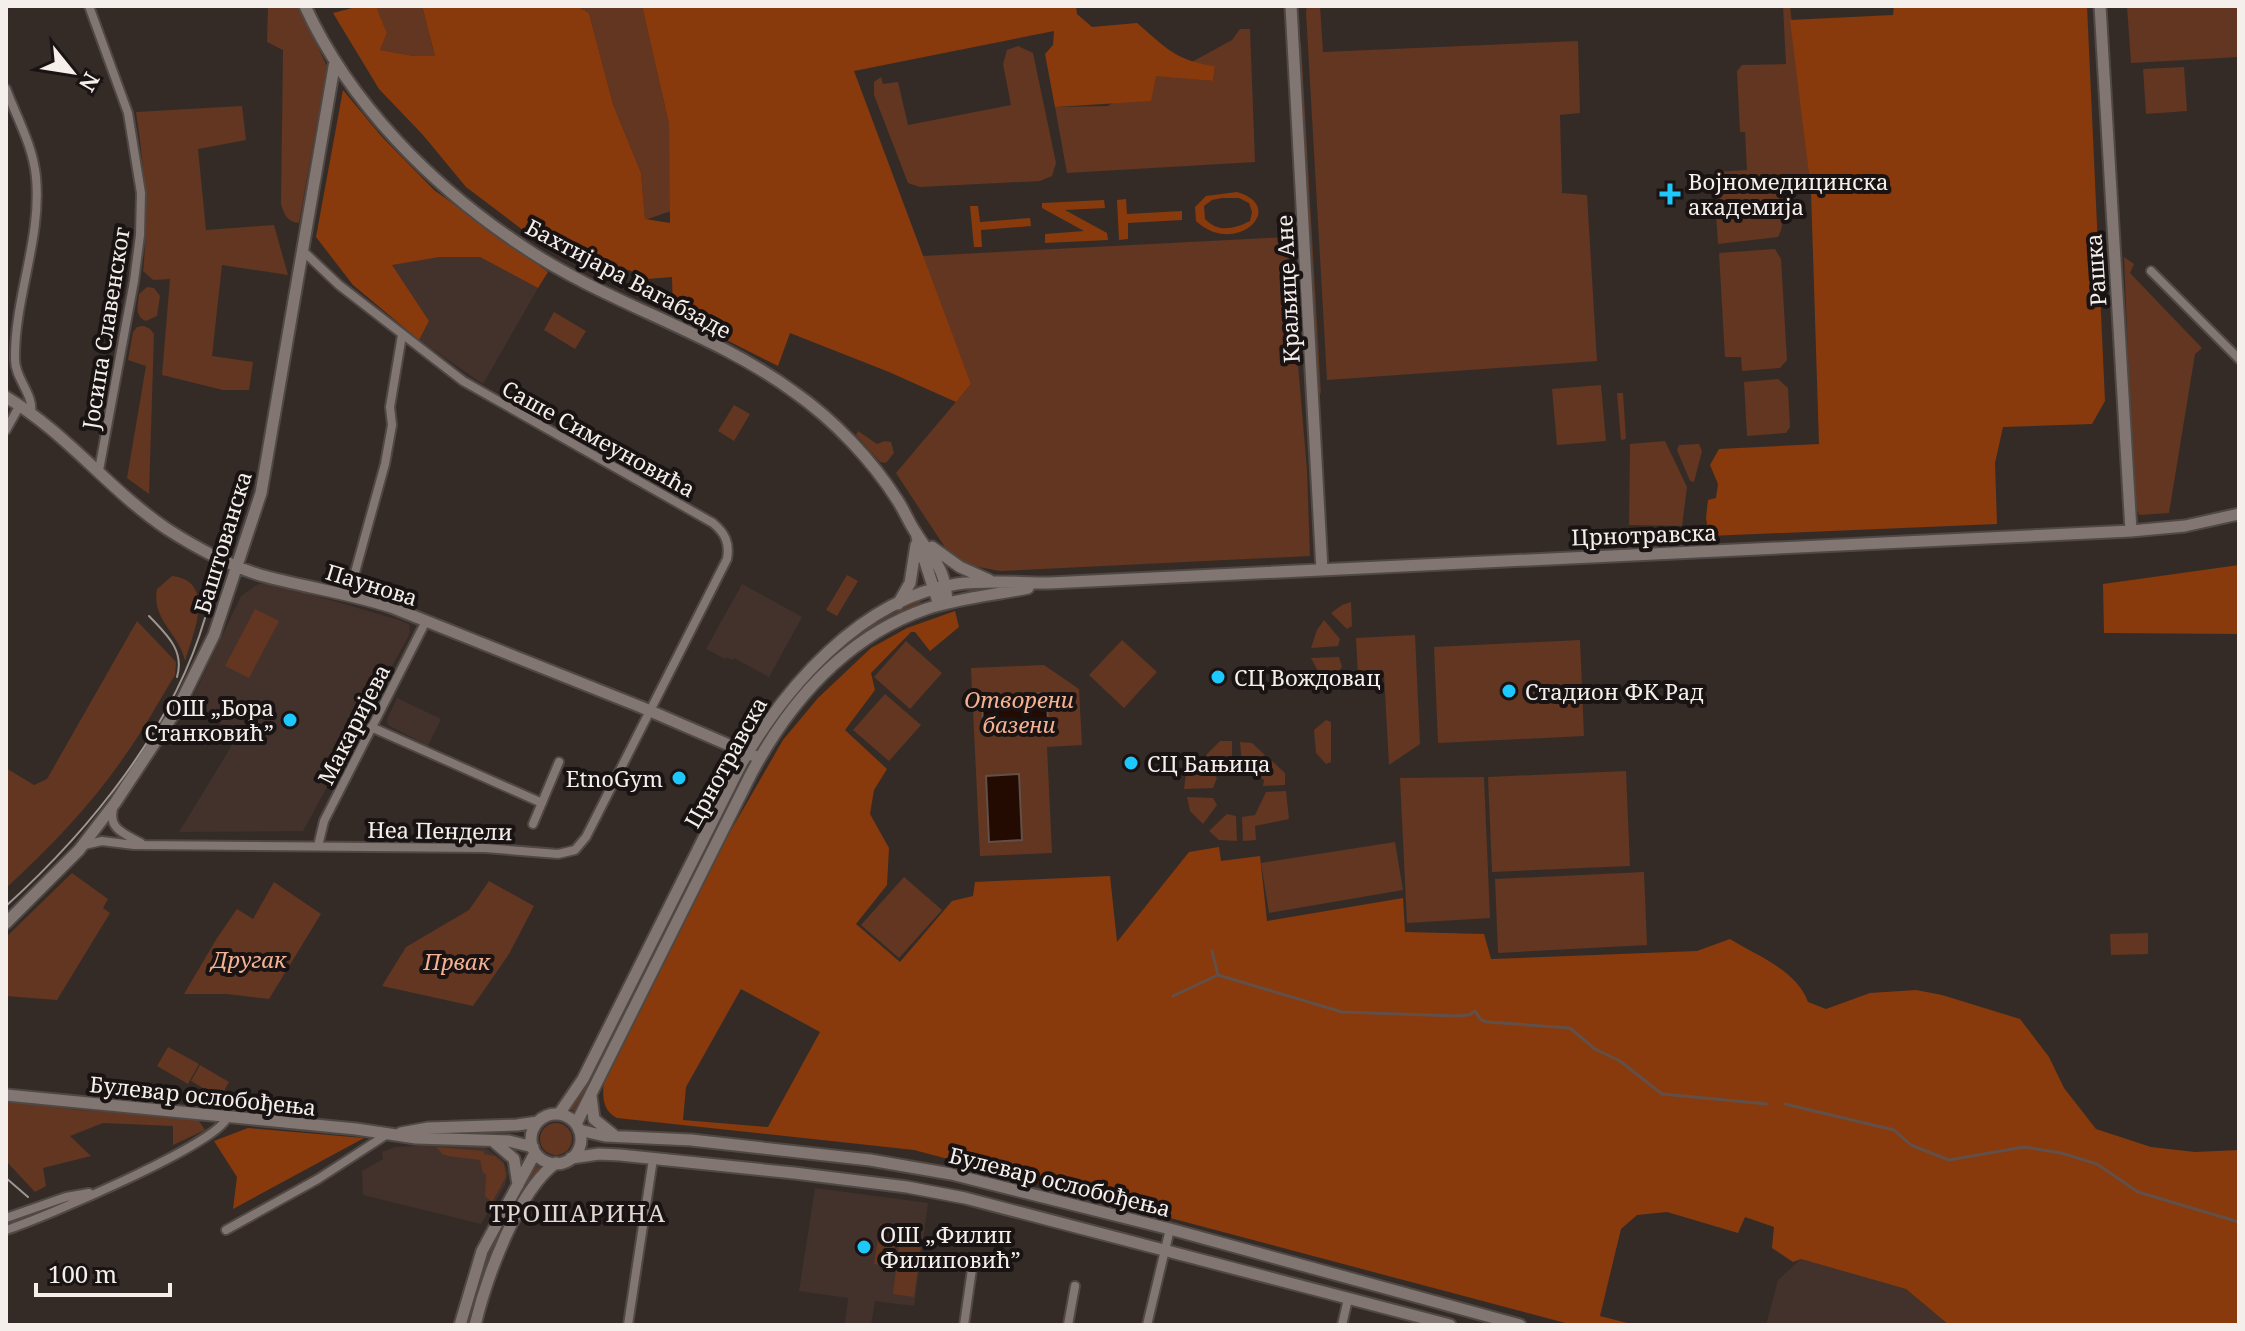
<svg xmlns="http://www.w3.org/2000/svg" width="2245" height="1331" font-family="'Noto Serif',serif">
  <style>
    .built { fill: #42322b }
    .green { fill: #623620 }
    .forest { fill: #883a0d; fill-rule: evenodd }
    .water { fill: #230b02; stroke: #624f48; stroke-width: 2 }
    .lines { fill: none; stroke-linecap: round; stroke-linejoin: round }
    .stream { stroke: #624f48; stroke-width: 3 }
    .street-casing { stroke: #504845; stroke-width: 12 }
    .secondary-casing { stroke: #504845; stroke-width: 15 }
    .street { stroke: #817671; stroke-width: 8 }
    .secondary { stroke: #817671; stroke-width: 11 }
    .tram { stroke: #9c9591; stroke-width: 2 }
    .poi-dot { fill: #1dc9fc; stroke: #191413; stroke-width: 3 }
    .labels { text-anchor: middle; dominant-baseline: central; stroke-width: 8; stroke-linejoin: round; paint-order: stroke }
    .poi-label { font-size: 22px; fill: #f5efec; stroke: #191413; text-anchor: start }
    .street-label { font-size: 22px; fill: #f5efec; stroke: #191413 }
    .park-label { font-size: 22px; font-style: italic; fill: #f5b293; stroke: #191413 }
    .neighbourhood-label { font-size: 24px; letter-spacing: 2px; fill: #e3d7d2; stroke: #191413 }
  </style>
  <rect width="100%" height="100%" fill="#342b27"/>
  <path class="built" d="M440 257H480L538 288 483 384 419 340 429 321 391 265Z
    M272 583 399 620 409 624 410 633 303 831 179 832 239 734 189 705 241 596 258 584Z
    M742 584 802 617 769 677 734 658 732 660 726 657 725 659 706 649Z
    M397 698 441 719 428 746 388 725 387 719Z
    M433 1145 484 1147 503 1160 508 1173 505 1185 481 1224 363 1195 362 1171 383 1159 382 1152 395 1147Z
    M815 1188 928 1203 914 1306 875 1301 871 1325H845L848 1298 799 1291Z
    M1801 1259 1906 1289 1949 1325H1766L1778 1280Z"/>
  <path class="green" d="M268 6H298L327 66 299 223C287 222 284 214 281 204L283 50 267 42Z
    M376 6H422L435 56H414L380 50 387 33Z
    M577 6H642L669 124 671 211 645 220 641 173 613 104 589 13Z
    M1307 6H1320L1323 52 1578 41 1580 113 1560 115 1562 193 1587 195 1597 361 1327 380 1306 12Z
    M1783 6H1790L1811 191 1797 192 1796 176 1781 177V196L1778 200 1716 204 1714 172 1747 170 1745 132H1740L1737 71 1742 65 1786 64Z
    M2127 6H2239V57L2131 63Z
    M1240 29H1250L1255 162 1067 173 1055 107 1108 106 1156 75 1213 81 1215 66 1190 63 1232 40Z
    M1297 40 1301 43 1321 394 1317 389Z
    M1018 46 1033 53 1056 163 1052 176 1040 181 920 187 908 183 874 95V82L881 77 883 84 898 82 908 125 1011 105 1003 64 1007 50Z
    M2184 67 2187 111 2146 114 2143 69Z
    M242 106 246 140 198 149 206 230 274 225 288 275 222 265 212 356 253 362 249 390H223L162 375 170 279 153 280 143 271C149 215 144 167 136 112Z
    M1778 209C1784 217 1783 229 1778 237L1718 244 1716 213Z
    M1287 237 1307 470 1310 556 1000 571 968 565 950 555 896 473 971 384 922 256Z
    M1775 249 1781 259 1787 360 1780 368 1742 371 1741 357H1725L1719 253Z
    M2124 257 2134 264 2130 273 2202 348 2195 354 2169 513 2139 515 2134 503Z
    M147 287 154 288 160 296 157 316 146 321C134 316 138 305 139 294Z
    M554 312 586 331 575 349 544 330Z
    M144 326 150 329 154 334 149 494 127 478 146 366 128 360 133 332 137 327Z
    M1778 379 1788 388 1790 427 1786 433 1747 436 1744 382Z
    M1601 385 1606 441 1557 445 1552 389Z
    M1617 393H1623L1626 439 1621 440Z
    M734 405 750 414 734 441 718 431Z
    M858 431 877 444 885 441 891 442 894 453 886 463 880 462 856 435Z
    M1665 441 1687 487 1682 526 1629 525 1630 444Z
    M1699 444 1702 451 1694 482 1690 481 1677 450 1679 445Z
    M847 575 858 581 837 616 826 610Z
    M172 576C217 581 193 634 185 661 180 634 151 620 157 589Z
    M920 601 921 603C856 631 807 678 765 736 803 674 854 629 920 601Z
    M1351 602 1352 626 1347 629 1331 613 1342 605Z
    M255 609 279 621 249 678 225 666Z
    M1324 620 1340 639 1338 646 1311 648 1317 630Z
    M137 621 176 662 175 675C159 701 144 729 126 754 93 803 50 848 6 888V768L34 785 47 779Z
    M1415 635 1420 744 1389 765 1384 675 1358 676 1356 638Z
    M1122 640 1157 672 1124 708 1089 675Z
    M1580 640 1584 736 1438 743 1434 647Z
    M906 641 942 673 910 709 874 677Z
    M1339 657 1342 667 1330 681 1319 673 1311 658Z
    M1044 665 1079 689 1082 745 1047 747 1052 853 980 856 971 668Z
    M885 694 921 725 889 761 853 730Z
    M1326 720 1331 722V762L1326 764 1316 753 1314 730Z
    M1220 741H1232V766L1222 770 1206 755Z
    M1240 742 1252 743 1265 755 1251 769 1248 766H1242Z
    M1200 760 1217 778 1213 788 1184 789 1186 774Z
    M1271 760 1285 773V785L1263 786 1264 780 1258 776Z
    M1626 771 1630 866 1492 872 1488 777Z
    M742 776 744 777 595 1073 574 1111 570 1109 592 1072Z
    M1484 777 1490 918 1407 923 1400 778Z
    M1286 791 1289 819 1255 826 1256 840 1243 841 1242 817 1255 815 1266 792Z
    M1187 797 1213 798 1217 805 1203 824 1190 811Z
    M1227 814 1236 816 1237 841 1219 840 1209 831Z
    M1395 842 1403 890 1269 913 1261 863Z
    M1644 872 1647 945 1498 953 1495 879Z
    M72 873 108 899 103 908 110 913 57 1000 6 996V937Z
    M904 877 942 910 899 958 861 925Z
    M489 881 534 906 509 954 473 1006 382 986 406 947 469 910Z
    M274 882 321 914 269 999 227 994H184L217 938 237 909 253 919Z
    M2148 933V954L2111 955 2110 934Z
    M168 1047 199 1064 188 1084 157 1066Z
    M200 1065 229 1082 220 1098 191 1081Z
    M6 1101 79 1110 197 1118 205 1130 173 1145V1126L103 1123 70 1136 91 1156 43 1168 46 1186 35 1192 6 1161Z
    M540 1139a16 16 0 1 1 32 0a16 16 0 1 1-32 0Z
    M436 1147 484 1151V1154L495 1156 504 1164 506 1177 492 1202 485 1196 486 1174 483 1173 480 1160 448 1156 442 1154Z
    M536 1165 543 1170 506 1225 490 1257 470 1325H466L473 1291 491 1243Z
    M880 1224 898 1227 892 1267 874 1264Z
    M899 1244 921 1247 914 1297 893 1294Z"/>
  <path class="forest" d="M360 6H376L387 33 380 50 414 56H435L422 6H577L589 13 613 104 641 173 645 219 670 223 669 124 642 6H1076L1077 14 1092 27 1137 23C1166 48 1176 61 1215 66L1213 81 1156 76 1151 101 1055 107 1045 54 1053 45 1054 31 854 71 971 384 956 402 889 372 790 333 778 366 673 313 672 277 647 279 629 270 621 273 617 284 540 243 466 187 423 135 379 89 333 13Z
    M1894 6H2087L2105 401 2092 424 2003 427 1995 463 1997 524 1709 536 1706 518 1708 500 1716 498 1718 484 1710 465 1719 449 1819 444 1811 191 1790 20 1893 15Z
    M343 90 382 137 434 190 548 272 538 288 480 257H440L392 265 429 321 419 340 353 285 316 237Z
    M1237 192C1289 207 1235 258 1196 221L1195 207 1206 196ZM1222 198H1239L1249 203 1252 212 1250 221C1234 229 1218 233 1205 219L1204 206 1212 200Z
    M1126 199 1127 214 1182 211V220L1128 223V239L1119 240 1117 200Z
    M1104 200 1105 208 1065 210 1107 233 1108 240 1045 243V234L1084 231 1042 208V203Z
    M970 206H978L980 222 1030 218 1031 226 981 230 982 247H974Z
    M2239 565V634L2104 633 2103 584Z
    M955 611 959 627 930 651 915 632H911L871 673 875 690 845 730 887 769 874 790 870 814 889 848 887 885 856 924 900 962 952 901 973 896 975 882 1110 876 1117 942 1189 852 1219 847 1221 861 1260 856 1267 921 1403 898 1405 932 1484 934 1491 959 1697 951 1730 939C1757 956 1797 970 1808 1002L1826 1009 1870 993 1916 990 1942 995 2020 1019 2049 1057 2064 1088 2096 1129 2151 1147 2195 1152 2239 1150V1325H1949L1906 1289 1801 1259 1793 1262 1772 1248 1774 1227 1745 1217 1738 1233 1667 1212 1637 1215 1621 1229 1600 1316 1635 1325H1573L914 1150 617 1118C603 1111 602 1097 604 1082L726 839 783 740 818 698 871 648 907 628ZM741 989 820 1032 768 1127 683 1120 686 1087Z
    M248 1128 364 1138 233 1209 237 1177 214 1141Z"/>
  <path class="water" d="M1047 693 1048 725 983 728 982 696Z
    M1019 774 1022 840 989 842 986 776Z"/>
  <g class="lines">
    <path class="stream" d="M1212 951 1218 975
      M1173 996 1218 975 1342 1012 1456 1016 1469 1015 1475 1011 1481 1020 1487 1022 1570 1028 1595 1049 1620 1061 1662 1094 1767 1104
      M1785 1104 1894 1130 1911 1145 1949 1160 2024 1147 2061 1153 2097 1164 2138 1192 2239 1222"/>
    <defs>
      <path id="street" d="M89 6 128 113 141 193 140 235 134 281 99 470
        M6 89C17 118 33 146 36 177 42 239 14 298 15 360 15 378 34 395 31 412
        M2151 271 2239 359
        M6 430 20 405
        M349 594 385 464 392 425 390 407 402 335
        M371 727 542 803
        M113 809C108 829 125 834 141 843
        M533 824 559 762
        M84 845 102 841 134 845 485 848 558 854 575 850 586 837 727 559C730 543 725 533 713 523L463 381 339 285 303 251
        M318 846 324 821 426 621
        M6 1218 66 1197 89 1193
        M6 1230C43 1218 213 1146 227 1118
        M226 1230 318 1179 389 1133
        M628 1325 653 1159
        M964 1325 973 1262
        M1068 1325 1075 1286
        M1147 1325 1170 1229
        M1342 1325 1348 1299"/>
      <path id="secondary" d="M305 6C350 104 433 187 522 246 607 304 711 331 794 392 834 420 872 460 898 501 905 512 909 523 916 533 934 562 945 565 947 603
        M1291 6 1322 570
        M2100 6 2131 531
        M6 397C67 433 109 490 167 529 195 547 228 565 260 575 304 587 348 593 391 607L641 707 759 758
        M917 537 939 605
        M932 547 960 567 989 580
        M898 604 910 583 916 545
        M6 923 79 850 115 803 179 706 214 635 261 493 335 61
        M6 1095 356 1129 416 1138 509 1141 533 1147
        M591 1096 594 1119 615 1136
        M559 1114 583 1079 739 768C783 689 861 598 957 584 987 580 1019 583 1049 583L2131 531 2185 526 2239 514
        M531 1139a25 25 0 1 1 50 0a25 25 0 1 1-50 0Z
        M576 1124 751 774C790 701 846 637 926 609 959 598 994 595 1028 588
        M579 1130 605 1136 691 1140 870 1160 951 1174 1170 1229 1520 1325
        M401 1133 428 1128 517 1125 538 1122
        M493 1141 514 1159 518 1185
        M571 1158 599 1154 620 1155 794 1173 907 1187 965 1198 1450 1325
        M460 1325 482 1251 535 1153
        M475 1325C486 1280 517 1191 556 1163"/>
    </defs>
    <use href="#street" class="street-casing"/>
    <use href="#secondary" class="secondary-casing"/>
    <use href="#street" class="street"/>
    <use href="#secondary" class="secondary"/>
    <path class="tram" d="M149 616C166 634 185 650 177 677
      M6 906C90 830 173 728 205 618
      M6 1178 28 1197"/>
  </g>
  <g class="poi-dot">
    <path d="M1666 182h8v8h8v8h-8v8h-8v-8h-8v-8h8z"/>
    <circle cx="1218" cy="677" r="8"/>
    <circle cx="1509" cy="691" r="8"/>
    <circle cx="290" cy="720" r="8"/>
    <circle cx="1131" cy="763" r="8"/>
    <circle cx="679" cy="778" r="8"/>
    <circle cx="864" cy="1247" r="8"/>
  </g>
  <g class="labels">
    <g class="poi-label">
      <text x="1688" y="181">Војномедицинска<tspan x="1688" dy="25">академија</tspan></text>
      <text x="1234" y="677">СЦ Вождовац</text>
      <text x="1525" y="691">Стадион ФК Рад</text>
      <text x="274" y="707" text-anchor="end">ОШ „Бора<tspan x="274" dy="25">Станковић”</tspan></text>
      <text x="1147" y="763">СЦ Бањица</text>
      <text x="663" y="778" text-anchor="end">EtnoGym</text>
      <text x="880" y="1234">ОШ „Филип<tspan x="880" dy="25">Филиповић”</tspan></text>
    </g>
    <g class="street-label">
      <text transform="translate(2095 270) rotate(-94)">Рашка</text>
      <text transform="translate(629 278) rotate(28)">Бахтијара Вагабзаде</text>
      <text transform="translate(1287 289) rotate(-93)">Краљице Ане</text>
      <text transform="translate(105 328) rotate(-81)">Јосипа Славенског</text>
      <text transform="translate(599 438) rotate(29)">Саше Симеуновића</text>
      <text transform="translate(1644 534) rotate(-2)">Црнотравска</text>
      <text transform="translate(222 542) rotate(-73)">Баштованска</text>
      <text transform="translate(372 584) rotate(17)">Паунова</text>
      <text transform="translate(353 724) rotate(-63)">Макаријева</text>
      <text transform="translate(725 762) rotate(-61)">Црнотравска</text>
      <text transform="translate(440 830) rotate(1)">Неа Пендели</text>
      <text transform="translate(203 1095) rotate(6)">Булевар ослобођења</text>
      <text transform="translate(1060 1181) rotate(14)">Булевар ослобођења</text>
    </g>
    <g class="park-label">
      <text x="1019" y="699">Отворени<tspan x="1019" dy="25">базени</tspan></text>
      <text x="249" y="959">Другак</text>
      <text x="457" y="961">Првак</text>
    </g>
    <g class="neighbourhood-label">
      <text x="578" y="1212">ТРОШАРИНА</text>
    </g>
  </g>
  <rect width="2245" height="1331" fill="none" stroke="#f5efec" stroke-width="16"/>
  <g transform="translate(72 72) rotate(120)" stroke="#191413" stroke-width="6" paint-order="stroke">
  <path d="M0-6L14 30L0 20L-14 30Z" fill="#f5efec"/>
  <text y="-12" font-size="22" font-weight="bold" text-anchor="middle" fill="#f5efec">N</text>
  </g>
  <path d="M36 1283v12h134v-12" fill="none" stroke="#f5efec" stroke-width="4"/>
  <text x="48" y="1283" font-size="24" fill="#f5efec" stroke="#191413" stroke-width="6" paint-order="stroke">100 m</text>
</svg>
